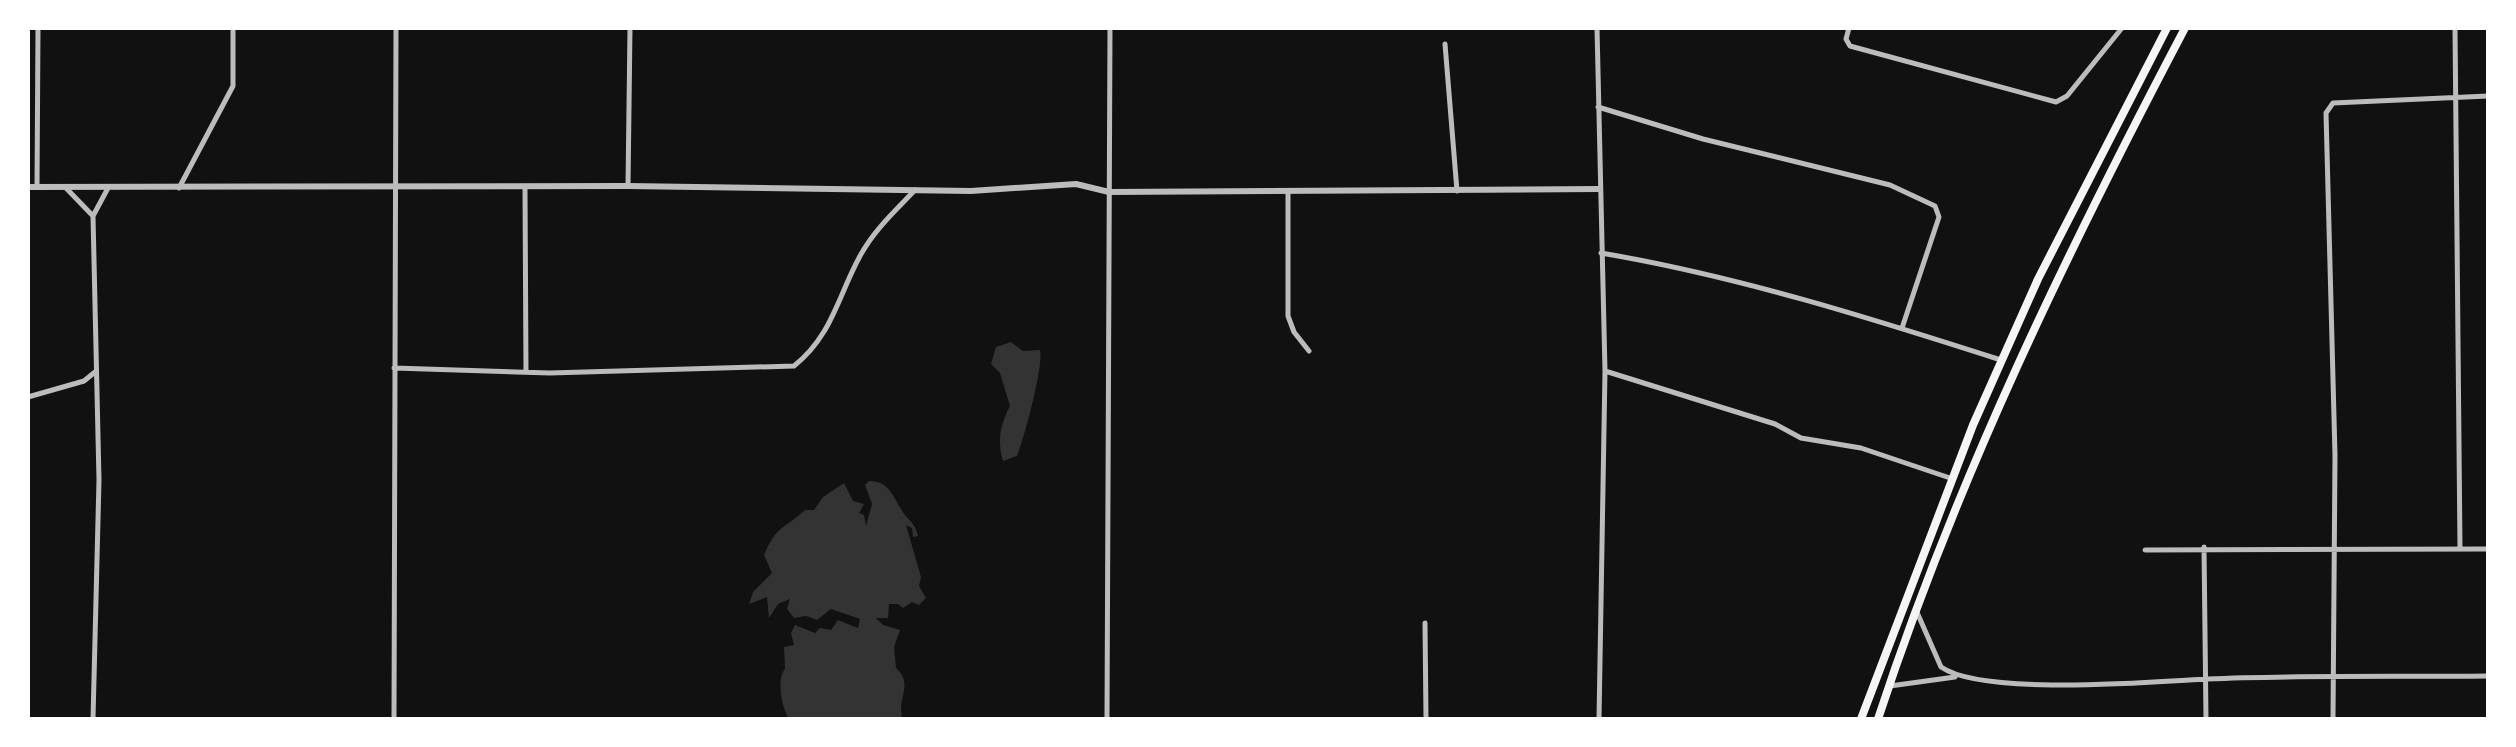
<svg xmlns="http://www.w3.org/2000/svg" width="2516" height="747" font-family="Raleway,sans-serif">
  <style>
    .water { fill: #333 }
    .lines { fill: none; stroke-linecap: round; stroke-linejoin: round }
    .minor { stroke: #bcbcbc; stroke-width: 5 }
    .tertiary { stroke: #bcbcbc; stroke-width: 6 }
    .primary { stroke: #f5f5f5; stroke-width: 8 }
  </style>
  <rect width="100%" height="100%" fill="#111"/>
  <path class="water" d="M1011 342 1023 351 1040 350C1044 365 1024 439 1017 456L1003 461C997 441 1000 425 1010 406L1000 373 991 364 996 347Z
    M869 481C889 481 893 496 901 509 908 521 915 522 918 536L913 537 912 528 906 525 921 577 919 586 926 598 919 605 912 602 903 608 898 604H889L888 618H876L883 625 900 630 894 647 896 668C914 684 897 698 902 716L898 719H789C782 708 776 680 785 669L784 647 794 645 791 633 795 625 815 633 820 628 831 630 838 620 858 628 860 619 831 609 817 620 806 616 794 618 787 609 790 599 778 604 769 618 767 597 749 604 753 592 772 573 764 555C776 526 784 529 805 510H814L823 497 844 483 853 501 864 504 859 513 864 515 866 526 872 504 865 485Z"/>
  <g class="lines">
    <path class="minor" d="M1597 28 1605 371 1599 719
      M1849 28 1846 39 1850 46 2056 102 2067 96 2122 28
      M2455 28 2460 549
      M1445 44 1457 191
      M1598 107 1703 139 1890 185 1935 206 1939 217 1902 328
      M628 186 630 28
      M37 187 38 28
      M66 188 93 216
      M179 188 233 86V28
      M525 189 526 372
      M1288 193V316L1294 332 1309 351
      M1601 253C1737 276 1870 318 2001 360
      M394 368 550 373 794 366C832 336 838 296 860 256 874 230 895 211 915 190
      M1605 371 1775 424 1801 438 1861 448 1950 478
      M28 397 84 381 95 372
      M2204 547 2206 719
      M2145 550 2488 549
      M1916 610 1941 667C1983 696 2151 682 2207 679 2300 675 2395 677 2488 676
      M1425 623 1426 719
      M1890 686 1955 677
      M93 719 99 480 93 216 108 188
      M394 719 396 28
      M1107 719 1110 28
      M2333 719 2335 455 2326 113 2333 103 2488 96"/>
    <path class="tertiary" d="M28 187 628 186 971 191 1076 184 1109 192 1599 189"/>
    <path class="primary" d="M1861 719 1973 425 2038 279 2167 28
      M1878 719C1957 478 2067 252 2185 28"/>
  </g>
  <rect width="2516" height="747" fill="none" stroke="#ffffff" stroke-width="60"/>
</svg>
